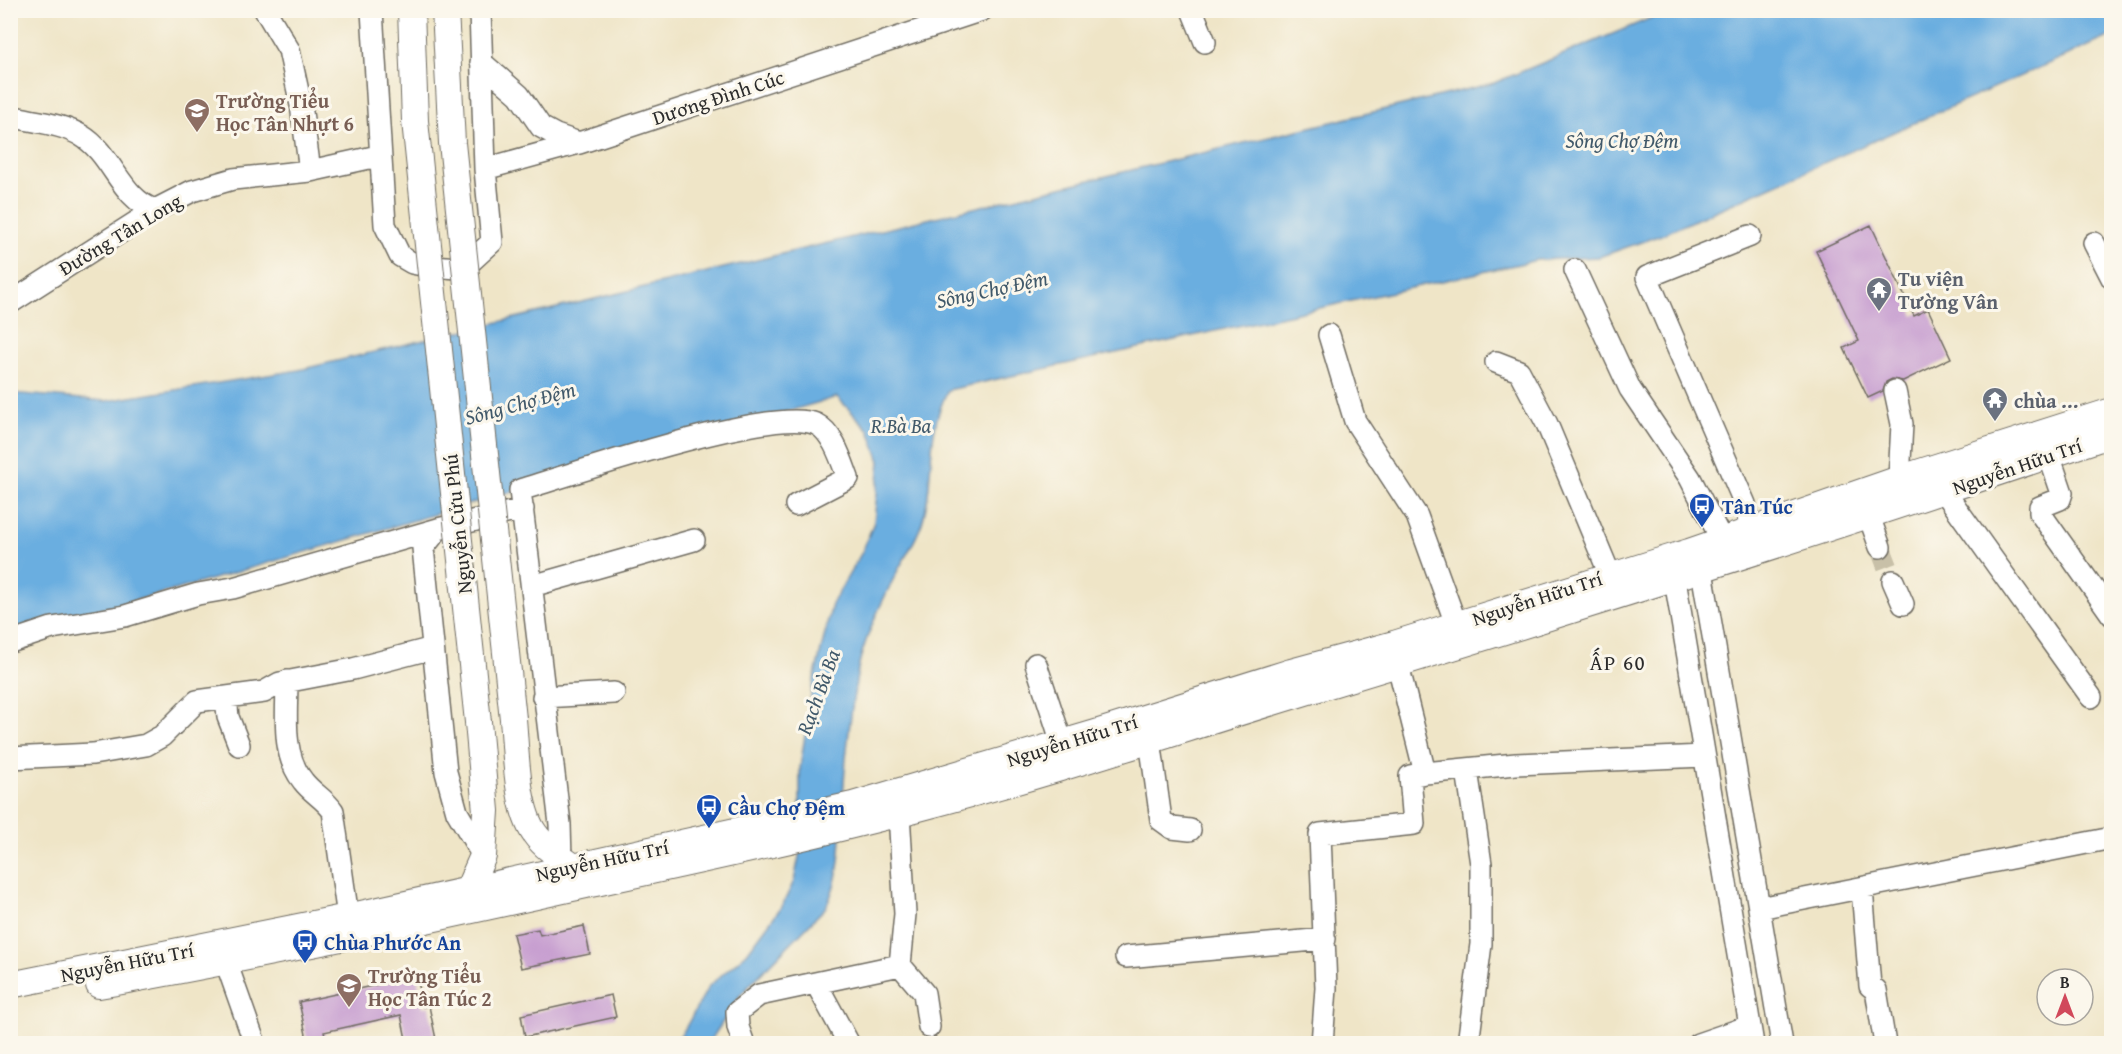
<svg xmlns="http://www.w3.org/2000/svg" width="2122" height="1054" font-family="'Gentium Book Plus',serif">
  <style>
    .water { fill: #6baee0; stroke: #4b6c86; stroke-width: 1.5 }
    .building { fill: #c79fd0 }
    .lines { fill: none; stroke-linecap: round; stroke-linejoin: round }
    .minor-tunnel { stroke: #c8c0a8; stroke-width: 21; stroke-dasharray: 21 10; stroke-linecap: butt }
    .minor-casing { stroke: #706c62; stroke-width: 24 }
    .major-casing { stroke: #706c62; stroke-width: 28 }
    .minor { stroke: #fff; stroke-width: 21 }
    .major { stroke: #fff; stroke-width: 26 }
    .major-bridge-casing { stroke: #706c62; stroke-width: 28; stroke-linecap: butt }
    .major-bridge { stroke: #fff; stroke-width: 26 }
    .labels { text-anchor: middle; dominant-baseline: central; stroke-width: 6; stroke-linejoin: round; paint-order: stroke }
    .street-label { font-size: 20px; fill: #2b2b2b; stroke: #fbf7ec }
    .education-label { font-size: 20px; font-weight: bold; fill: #785e54; stroke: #fbf7ec; text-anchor: start }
    .worship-label { font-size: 20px; font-weight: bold; fill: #5b616d; stroke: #fbf7ec; text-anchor: start }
    .transit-label { font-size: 20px; font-weight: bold; fill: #164399; stroke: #fbf7ec; text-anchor: start }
    .water-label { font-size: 21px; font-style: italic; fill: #41596a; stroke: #fbf7ec }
    .neighbourhood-label { font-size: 21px; letter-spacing: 1.5px; fill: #2b2b2b; stroke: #fbf7ec }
  </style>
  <rect width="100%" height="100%" fill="#fbf7ec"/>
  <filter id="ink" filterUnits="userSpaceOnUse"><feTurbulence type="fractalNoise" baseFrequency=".0167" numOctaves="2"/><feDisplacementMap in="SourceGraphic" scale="12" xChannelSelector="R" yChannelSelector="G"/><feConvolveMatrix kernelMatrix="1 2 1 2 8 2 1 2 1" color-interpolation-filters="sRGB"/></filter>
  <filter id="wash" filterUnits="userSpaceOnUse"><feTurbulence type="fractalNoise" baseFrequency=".008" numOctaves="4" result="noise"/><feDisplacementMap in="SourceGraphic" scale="24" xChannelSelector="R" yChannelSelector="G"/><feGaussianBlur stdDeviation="1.35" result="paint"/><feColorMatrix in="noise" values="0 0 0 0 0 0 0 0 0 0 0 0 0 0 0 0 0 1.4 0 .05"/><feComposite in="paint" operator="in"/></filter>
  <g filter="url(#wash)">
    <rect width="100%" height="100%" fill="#efe5c7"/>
    <path class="water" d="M1668 11H2111V36L1661 235 1599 257 1537 260 948 390C924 436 936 478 922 523 916 541 906 555 897 572 883 599 864 638 858 669 851 711 845 757 843 800 840 838 843 872 826 907L741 994 709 1043H673L682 1034 709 986 747 953 782 906 794 881 800 852V768L812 688 832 604 862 552 874 522 880 461 869 430 837 397 175 590 11 633V393L106 401 299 370 1494 83Z"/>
    <g id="blocks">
      <path class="building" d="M1871 225 1914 316 1928 309 1951 358 1903 381 1892 379 1886 382 1883 391 1868 398 1844 348 1859 341 1816 251Z
        M584 926 590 954 521 968 513 934 538 929 540 935Z
        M417 976 423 1007 429 1006 437 1044H407L401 1015 324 1032 327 1044H308L299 1002Z
        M611 995 616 1017 525 1037 521 1015Z"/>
    </g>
  </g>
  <g filter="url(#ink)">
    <use href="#blocks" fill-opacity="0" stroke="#706c62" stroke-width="1.5"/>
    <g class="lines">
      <path class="minor-tunnel" d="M1880 547 1893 581"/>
      <defs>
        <path id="minor" d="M265 10 289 50 301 105 310 171
          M372 10 385 225 400 256 412 263 422 265 457 268 468 264 492 242 485 169 480 10
          M1192 10 1205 42
          M481 62 519 95 541 127 556 135 579 143 982 10
          M10 116C34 122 61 123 82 136 112 154 121 199 155 210
          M485 169 579 143
          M1750 236 1647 277 1745 504 1755 546
          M2094 243 2112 278
          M1575 270 1630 389 1690 478 1729 554
          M10 303 155 210 192 191 233 179 310 171 378 156
          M1329 335 1355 421 1417 516 1456 624
          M1496 362 1519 371 1547 424 1610 575
          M1895 391 1902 424 1899 479
          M2049 455 2062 493 2060 499 2040 507V513L2112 615
          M1944 491 2091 697
          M1869 516 1880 547
          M438 529 423 548 446 772 457 812 483 856
          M1699 553 1782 1044
          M1672 562 1753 1044
          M1893 581 1903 604
          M532 586 694 540
          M10 642 52 628 125 616 198 594 233 588 438 529 523 509
          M1036 664 1062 743
          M1398 665 1425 773 1516 764 1704 756
          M287 681C287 714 281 754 303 781 312 793 325 799 333 811L348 917
          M226 697 228 717 239 745
          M543 697 614 693
          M1150 740 1161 820 1172 828 1190 830
          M10 758 93 754 146 745 162 736 197 701 264 692 280 683 353 669 433 648
          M1467 770 1481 864V944L1468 1044
          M899 813 905 914 900 965 924 993 929 1027
          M561 859 560 824 520 490C573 474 773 405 816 424 833 432 842 462 848 478L796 505
          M1862 889 1870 986 1876 990 1885 1044
          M1759 908 2112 838
          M1126 957 1325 939
          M226 962 255 1044
          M816 983 849 1044
          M744 1044 738 1027 737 1012 759 995 900 965
          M1322 1044 1326 988 1320 834 1414 824 1410 776 1425 773
          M1698 1044 1750 1026"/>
        <path id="major" d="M513 719C516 750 516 808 535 834 544 847 561 858 574 867
          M468 890 483 856 486 811 478 722
          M10 985 343 918 853 805 1096 733 1291 672 1394 644 1689 552 1908 476 2112 411
          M99 985C258 957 415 923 572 888 692 862 812 837 930 805 1052 773 1171 733 1292 696 1567 613 1840 526 2112 434"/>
      </defs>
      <use href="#minor" class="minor-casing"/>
      <use href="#major" class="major-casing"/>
      <use href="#minor" class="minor"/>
      <use href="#major" class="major"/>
      <defs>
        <path id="major-bridge" d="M411 10 415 121 478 722
          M445 10 452 143 513 719"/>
      </defs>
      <use href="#major-bridge" class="major-bridge-casing"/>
      <use href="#major-bridge" class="major-bridge"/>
    </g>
  </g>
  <defs>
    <symbol id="school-pin" viewBox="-11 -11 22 30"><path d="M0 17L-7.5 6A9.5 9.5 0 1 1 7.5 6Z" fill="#8d6e63" stroke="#fbf7ec"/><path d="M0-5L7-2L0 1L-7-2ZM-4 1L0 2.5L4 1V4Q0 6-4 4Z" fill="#fff"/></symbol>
    <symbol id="temple-pin" viewBox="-11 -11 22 30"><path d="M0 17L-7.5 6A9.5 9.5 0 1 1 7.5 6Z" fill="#6b7280" stroke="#fbf7ec"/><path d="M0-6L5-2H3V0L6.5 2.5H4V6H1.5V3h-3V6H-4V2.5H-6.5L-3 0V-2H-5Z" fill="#fff"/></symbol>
    <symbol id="bus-pin" viewBox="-11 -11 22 30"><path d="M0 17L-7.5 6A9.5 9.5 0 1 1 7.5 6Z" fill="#1a4fb4" stroke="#fbf7ec"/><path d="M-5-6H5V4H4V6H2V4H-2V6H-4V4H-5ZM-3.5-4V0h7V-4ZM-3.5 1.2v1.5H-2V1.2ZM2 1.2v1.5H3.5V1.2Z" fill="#fff"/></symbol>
  </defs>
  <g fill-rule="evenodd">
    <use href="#school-pin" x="182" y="96" width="30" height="40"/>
    <use href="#temple-pin" x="1864" y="275" width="30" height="40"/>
    <use href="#temple-pin" x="1980" y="385" width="30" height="40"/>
    <use href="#bus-pin" x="1687" y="491" width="30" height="40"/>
    <use href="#bus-pin" x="694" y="792" width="30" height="40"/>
    <use href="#bus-pin" x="290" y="927" width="30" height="40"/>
    <use href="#school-pin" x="334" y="971" width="30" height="40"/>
  </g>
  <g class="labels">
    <g class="street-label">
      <text transform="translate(718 97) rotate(-18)">Dương Đình Cúc</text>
      <text transform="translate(120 234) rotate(-31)">Đường Tân Long</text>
      <text transform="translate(2017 466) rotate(-19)">Nguyễn Hữu Trí</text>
      <text transform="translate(457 524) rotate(-96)">Nguyễn Cửu Phú</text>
      <text transform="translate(1537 598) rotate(-18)">Nguyễn Hữu Trí</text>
      <text transform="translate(1072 740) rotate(-17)">Nguyễn Hữu Trí</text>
      <text transform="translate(602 860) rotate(-12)">Nguyễn Hữu Trí</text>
      <text transform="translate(127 962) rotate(-11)">Nguyễn Hữu Trí</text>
    </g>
    <g class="education-label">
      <text x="216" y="100">Trường Tiểu<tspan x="216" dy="23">Học Tân Nhựt 6</tspan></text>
      <text x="368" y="975">Trường Tiểu<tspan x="368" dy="23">Học Tân Túc 2</tspan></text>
    </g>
    <g class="worship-label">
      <text x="1898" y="278">Tu viện<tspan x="1898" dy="23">Tường Vân</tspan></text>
      <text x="2014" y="400">chùa …</text>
    </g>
    <g class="transit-label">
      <text x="1722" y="506">Tân Túc</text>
      <text x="728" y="807">Cầu Chợ Đệm</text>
      <text x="324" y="942">Chùa Phước An</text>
    </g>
    <g class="water-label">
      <text x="1622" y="140">Sông Chợ Đệm</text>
      <text transform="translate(992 289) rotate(-12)">Sông Chợ Đệm</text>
      <text transform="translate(520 403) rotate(-15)">Sông Chợ Đệm</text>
      <text x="901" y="425">R.Bà Ba</text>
      <text transform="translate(818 692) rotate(-70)">Rạch Bà Ba</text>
    </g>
    <g class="neighbourhood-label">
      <text x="1618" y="662">ẤP 60</text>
    </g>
  </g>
  <rect width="2122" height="1054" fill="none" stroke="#fbf7ec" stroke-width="36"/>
  <g transform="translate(2065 997)"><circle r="28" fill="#fbf7ec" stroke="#a8a59f" stroke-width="1.5"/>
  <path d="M0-4.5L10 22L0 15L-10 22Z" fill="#d1495b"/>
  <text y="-9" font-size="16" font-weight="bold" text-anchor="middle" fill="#2b2b2b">B</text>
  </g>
</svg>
